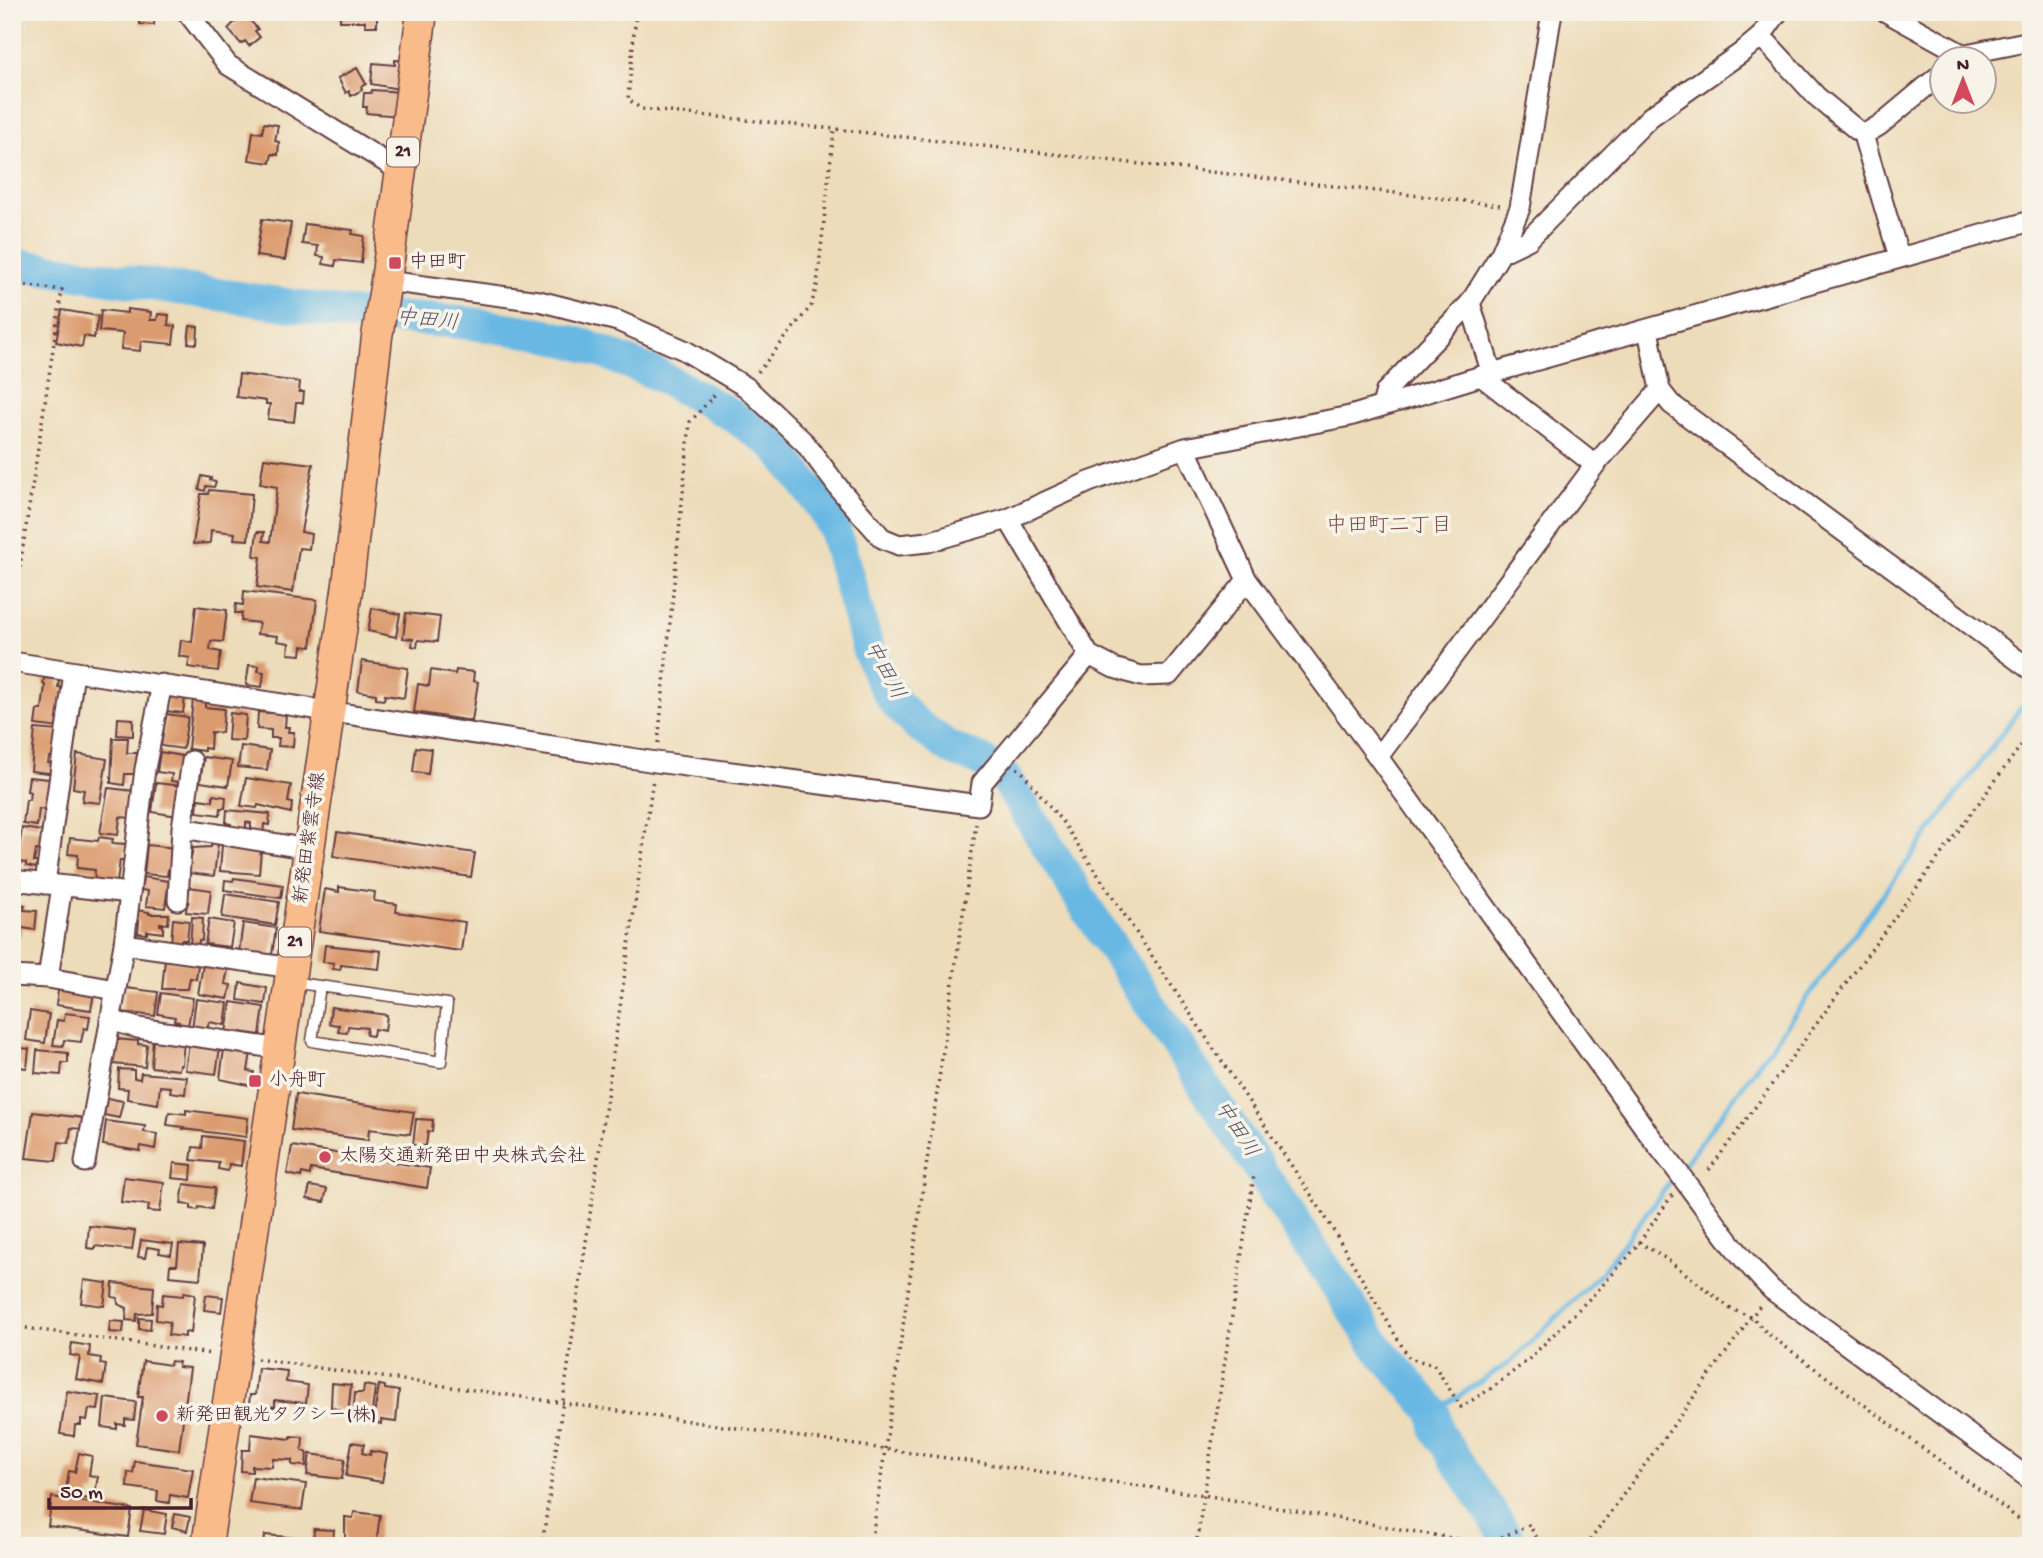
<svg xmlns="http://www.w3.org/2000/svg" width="2043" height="1558" font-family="'Gochi Hand','Klee One',sans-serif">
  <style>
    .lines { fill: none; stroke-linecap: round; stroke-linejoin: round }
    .stream { stroke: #68b8e3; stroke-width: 5 }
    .river { stroke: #68b8e3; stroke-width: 33 }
    .building { fill: #db9b6f }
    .lane-casing { stroke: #623b40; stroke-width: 13 }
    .street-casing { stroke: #623b40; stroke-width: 23 }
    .primary-casing { stroke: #623b40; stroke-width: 33 }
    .path { stroke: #623b40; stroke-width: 3.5; stroke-dasharray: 2 5; stroke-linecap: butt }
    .lane { stroke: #fff; stroke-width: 10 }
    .street { stroke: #fff; stroke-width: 19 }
    .primary { stroke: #fabb8b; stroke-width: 30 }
    .poi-dot { fill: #d1495b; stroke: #f7f3e8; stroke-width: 2.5 }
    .labels { text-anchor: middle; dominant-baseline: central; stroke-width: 7; stroke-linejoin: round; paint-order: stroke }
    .shield { fill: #f7f3e8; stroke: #7e5f64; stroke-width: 2 }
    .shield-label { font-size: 18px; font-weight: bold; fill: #4a1f2b }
    .poi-label { font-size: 19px; fill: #4a1f2b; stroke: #f7f3e8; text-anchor: start }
    .street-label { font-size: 19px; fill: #4a1f2b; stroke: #f7f3e8 }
    .water-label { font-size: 21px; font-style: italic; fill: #54556b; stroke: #f7f3e8 }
    .neighbourhood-label { font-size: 21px; fill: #7d4a43; stroke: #f7f3e8 }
  </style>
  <rect width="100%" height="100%" fill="#f7f3e8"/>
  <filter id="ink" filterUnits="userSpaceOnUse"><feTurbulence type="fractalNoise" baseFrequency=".0143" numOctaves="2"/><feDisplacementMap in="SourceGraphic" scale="14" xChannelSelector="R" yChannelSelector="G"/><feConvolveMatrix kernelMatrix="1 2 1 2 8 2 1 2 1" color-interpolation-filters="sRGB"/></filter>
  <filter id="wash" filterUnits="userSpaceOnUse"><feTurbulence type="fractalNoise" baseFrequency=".00686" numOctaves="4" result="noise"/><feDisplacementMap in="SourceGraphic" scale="28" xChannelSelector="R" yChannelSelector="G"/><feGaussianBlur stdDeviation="1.57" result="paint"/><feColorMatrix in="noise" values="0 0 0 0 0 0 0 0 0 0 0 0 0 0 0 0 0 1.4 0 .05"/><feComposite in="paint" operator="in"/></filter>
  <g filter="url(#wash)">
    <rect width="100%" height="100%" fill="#eddcb9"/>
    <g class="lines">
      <path class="stream" d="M1681 1169 2031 694
        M1434 1412 1512 1361 1601 1273 1675 1176"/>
      <path class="river" d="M12 264 350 314 467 323 539 333 587 346 656 374 732 415 776 446 822 506 834 528 868 649 881 680 894 701 915 723 950 748 981 760 1006 779 1085 906 1378 1348 1434 1412 1437 1431 1513 1546"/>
    </g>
    <g id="blocks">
      <path class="building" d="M140 12H155L154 25 140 24Z
        M340 12H377V26H365V21H340Z
        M243 13 258 29 255 31 260 37 249 46 245 41 241 44 228 29Z
        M395 60 408 61 405 90 371 84 373 63 395 65Z
        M357 68 366 84 361 87 362 90 351 96 349 91 346 93 338 78Z
        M372 90 402 92 400 116 366 113 367 107H363L364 93H371Z
        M264 123 278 125 275 141 279 142 278 155 272 154 270 163 249 160 253 132 262 133Z
        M262 219 291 223 285 260 256 256Z
        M305 224 353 230 352 234 364 236 361 263 336 260 335 266 323 264 324 257 317 256 318 246 302 244Z
        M127 309 151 312 150 320H157L158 314 169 315 168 325 175 326 173 344 141 341 140 351 121 349 123 333 99 331 101 310 127 313Z
        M62 310 98 316 94 338 84 336 82 347 56 342Z
        M190 326 198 327 197 344 188 343Z
        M239 374 300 382 299 392H304L303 403H296L294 422 268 419 270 404H266V401L236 397Z
        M264 458 313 464 301 532 311 534 309 549 299 548 293 592 257 587 261 557 254 556 257 532H264L263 541 270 542 277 487 260 484Z
        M202 476 211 478 210 480 216 482 214 487 206 486 205 491 199 489Z
        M209 490 252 494 248 540 234 539 235 533 211 530 210 543 193 544 201 494H208Z
        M244 591 317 600 311 647 302 646 301 655 288 654 289 643 277 641 278 636 257 634 259 623 241 621 242 613H235L236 604 243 605Z
        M196 606 227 610 223 642 211 641 210 650 221 652 218 671 188 667 190 658 179 656 181 640 192 642Z
        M372 608 400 614 396 637 368 631Z
        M406 613 440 617 437 642 418 640 417 647 412 646 413 639 403 638Z
        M362 661 408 668 404 698 385 695 384 700 376 699V694L358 691Z
        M249 665 259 666 258 671 264 672 262 687 246 685Z
        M431 670 455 674 456 670 474 672 473 681 478 682 472 721 414 712 418 684 429 686Z
        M44 678 59 680 58 687 64 688 60 728 35 725 37 710H42L45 685 43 684Z
        M167 697 185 698 183 713 166 711Z
        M193 699 205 701V707L224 709 222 733 211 732 210 749 204 748V751L188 749Z
        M258 712 286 714 285 727H289L288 732H294L293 747 278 746 279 738H271V730L257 729Z
        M230 713 246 715 244 741 228 740Z
        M166 714 188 717 183 749 161 746Z
        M118 718 133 719V736L117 735Z
        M35 729 59 731 54 757H49L48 763 58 764 57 774 31 771Z
        M113 738H128L127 753H137L136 774H125L124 785 111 783Z
        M241 746 270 750 267 770 238 767Z
        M416 747 431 749 428 774 413 772Z
        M160 752 188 757 184 783 171 781 172 774 157 772Z
        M77 754 107 759 100 803 82 801 84 790 73 788Z
        M204 757 232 761 228 786 200 782Z
        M29 777 58 780 50 811 39 809 37 826 23 824 26 800H29L30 792 27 791Z
        M246 778 291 785 288 802 292 803 291 813 258 805 257 808 241 806Z
        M156 783 182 786 178 816 152 812Z
        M108 788 134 791 131 818 120 817 118 835 100 833Z
        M213 795 226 797 225 808H221L220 815 197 812 198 799 213 801Z
        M227 810 270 814 269 825 264 824 263 835 251 834V823L246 822V831L231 829V824L226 823Z
        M22 828 50 832 47 851 36 850 34 862H37L36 868 26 866V863L17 862Z
        M337 832 475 853 471 877 333 856Z
        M99 837 113 839 112 843 126 844 124 860H120L117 882 94 880 95 870 77 868 78 855 68 854 70 838 98 841Z
        M212 842 218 843 214 876 188 873 193 848 211 847Z
        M147 845 175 848 172 870H168L167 876 144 874Z
        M222 845 261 850 259 874 220 871Z
        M143 877 169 881 165 908 146 906 148 891 141 890Z
        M234 878 283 885 281 898 224 890 225 880 233 881Z
        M189 887 211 890 208 914 186 912Z
        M339 887 375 892 374 901 397 904 396 912 465 922 461 951 319 931 325 889 339 892Z
        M225 894 279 902 275 925 222 917Z
        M12 904 25 905 24 910 37 911 35 930 22 928 21 936 12 935Z
        M136 910 149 912V914H169L168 924 160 923V925H163V933L147 931V934L138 933 139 921H135Z
        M192 917 203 918 202 941 199 940 198 946H190Z
        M173 919 189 921 187 940H181L180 944 171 943Z
        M209 919 234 923 230 947 205 944Z
        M243 923 276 928 271 961 239 952Z
        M325 945 381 951 379 969 341 965 340 970 333 969 334 963 323 962Z
        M165 959 198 965 196 979 190 978 188 989H162Z
        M203 965 228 969 225 984 231 985 228 999 198 994Z
        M240 983 267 988 265 1004 238 1000Z
        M59 985 94 993 91 1010 56 1005Z
        M126 988 158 992 155 1016 121 1012Z
        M161 993 193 998 188 1026 178 1025 179 1022 174 1021 175 1017 158 1014Z
        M196 999 228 1003 225 1025 209 1022 207 1031 192 1029Z
        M231 1002 264 1007 260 1035 241 1032 240 1035 226 1033Z
        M331 1007 387 1015 385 1031 374 1029 373 1036 366 1035 367 1028 348 1026 347 1033 338 1032 339 1025 329 1024Z
        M30 1011 49 1014 45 1043 26 1040Z
        M65 1013 90 1016 88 1029 84 1028 81 1042 64 1040 63 1046 53 1045 57 1020 64 1021Z
        M153 1038 184 1041 182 1065H180L179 1070 151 1067Z
        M115 1039 138 1041V1044L147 1045 145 1067 113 1064Z
        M189 1043 220 1048 216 1074 185 1070Z
        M12 1047 29 1049 27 1068 12 1066Z
        M224 1049 251 1052 248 1071 254 1072 253 1086 220 1079Z
        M37 1050 68 1053V1063H62L61 1075 35 1073Z
        M119 1069 134 1070V1078L140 1079 141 1073 187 1077 185 1094 170 1092 171 1087 160 1086 158 1104 127 1099 128 1089 118 1088Z
        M296 1094 414 1112 410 1134 369 1129 368 1140 291 1130Z
        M107 1098 123 1101 119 1118 104 1115Z
        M186 1110 248 1118 246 1137 183 1129 184 1127 167 1125 169 1112 186 1114Z
        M33 1112 84 1118 83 1129 71 1128 69 1143 59 1142 56 1161 26 1158Z
        M12 1115H16L15 1122 20 1123 17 1151H12Z
        M416 1119 433 1120 432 1132 428 1131 426 1146 413 1145Z
        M106 1121 145 1126 144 1132 157 1134 155 1149 141 1146 140 1151 103 1145Z
        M203 1136 244 1141 241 1166 229 1164 228 1171 218 1169 219 1163 191 1160 193 1147 202 1148Z
        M292 1146 430 1168 427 1188 311 1169 310 1175 302 1173 301 1177 287 1174Z
        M174 1163 192 1165 191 1180 172 1178Z
        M124 1177 164 1182 160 1212 148 1211 149 1205 121 1202Z
        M184 1184 215 1188 212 1209 199 1207 198 1210 191 1209V1205L181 1204Z
        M310 1186 327 1189 324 1202 307 1199Z
        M89 1226 135 1231 132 1250 95 1246V1249L87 1248Z
        M141 1240 173 1244 171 1255 159 1253 160 1249 147 1247 145 1258 138 1257Z
        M179 1244 203 1246 200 1279 169 1276 170 1265H177Z
        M84 1280 107 1283 104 1306 81 1303Z
        M113 1283 154 1287 152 1313 137 1314 136 1321 126 1320 127 1308 118 1304V1298L112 1297Z
        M184 1292 195 1294 191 1333 185 1332V1337L168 1335 170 1322 156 1320 157 1304 162 1305 163 1294 183 1296Z
        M206 1295 223 1297 221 1312 204 1310Z
        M139 1318 151 1319 150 1330 139 1329Z
        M110 1321 124 1322 123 1333 109 1332Z
        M72 1343 90 1346 89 1356 101 1358 100 1364 106 1365 103 1384 76 1379 80 1357 70 1355Z
        M143 1361 170 1365 171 1361 179 1362 178 1367 190 1368 179 1450 136 1444 143 1397H138Z
        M258 1368 287 1371 286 1382 308 1385 306 1403 275 1400V1407L260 1405 259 1414 248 1413 250 1395H255Z
        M332 1383 351 1385 348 1415 341 1414 342 1411 331 1407Z
        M364 1385 375 1387 371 1420 353 1418 355 1393H363Z
        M379 1385 385 1386V1389L399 1391 396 1422 381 1420V1424L373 1422Z
        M67 1391 100 1396 98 1410 89 1409 87 1420 81 1419V1425H75L74 1436 60 1434Z
        M105 1398 136 1402 134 1420 125 1419V1425L117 1424V1429L102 1427Z
        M251 1434 291 1439V1436L303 1437 302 1451 307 1452 306 1466 292 1465V1460L273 1459 272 1467 252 1466V1472L241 1471 242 1450H250Z
        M352 1442 364 1444 362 1453 370 1455 371 1451 387 1454 382 1482 346 1476Z
        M79 1453 92 1456 89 1475 98 1477 95 1493 91 1492 89 1499 65 1495 69 1471 75 1472Z
        M310 1454 345 1459 342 1479 307 1475Z
        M135 1461 193 1469 188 1498 170 1495 169 1503 157 1501 158 1491 127 1487 128 1472 133 1473Z
        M253 1477 306 1484 302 1510 249 1503Z
        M52 1497 132 1509 128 1537 48 1526Z
        M144 1510 167 1514 164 1534 140 1531Z
        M354 1512 380 1515 376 1545 345 1541V1517L353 1518Z
        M175 1514 190 1517 187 1531 172 1527Z
        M314 1529 334 1530 333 1542 342 1543V1546H313Z
        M265 1535 298 1538 297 1546H264Z"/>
    </g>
  </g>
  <g filter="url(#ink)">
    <use href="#blocks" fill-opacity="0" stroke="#623b40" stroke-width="2"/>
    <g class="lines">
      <defs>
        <path id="lane" d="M291 982 447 1004 441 1062 312 1041 320 986"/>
        <path id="street" d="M187 12 228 65 400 171
          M1886 12 1964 55
          M1761 36 1778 12
          M1959 60 1966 54 2031 41
          M1863 135 1880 125 1941 74
          M1501 253 1528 240 1650 117 1741 53 1761 36 1816 96 1863 135 1899 257
          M386 281 539 301 618 321 684 350 746 387 805 443 841 491 882 538 899 545 928 542 1008 519 1089 482 1185 448 1350 416 1481 376 2031 221
          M1470 303 1492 374
          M1648 330 1660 390 1671 404 2031 670
          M1481 376 1595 465
          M1382 405 1386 391 1470 303 1501 253 1520 208 1552 12
          M1185 448 1247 580 1378 757 1654 1141C1694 1190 1727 1245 1772 1290L2031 1480
          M1008 519 1089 655 1114 668 1141 676 1169 675 1247 580
          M12 662 656 762 979 805 982 783 1089 655
          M1378 757 1595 465 1660 390
          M182 828 309 849
          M12 880 130 893
          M45 884 74 672
          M178 900 182 828 192 761
          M124 944 292 968
          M12 976 48 978 116 990
          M48 978 62 886
          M110 1020 138 1028 281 1049
          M85 1162 124 944 145 769 162 684"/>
        <path id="primary" d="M207 1546 348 584 377 337 386 281 422 12"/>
      </defs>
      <use href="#lane" class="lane-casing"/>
      <use href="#street" class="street-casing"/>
      <use href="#primary" class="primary-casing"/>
      <path class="path" d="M636 12 628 99 641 109 834 129 1500 205
        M12 284 62 290 12 619
        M758 372 811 306 817 285 834 129
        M658 743 690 422 717 392
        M1017 768 1023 773 1064 824 1323 1213 1409 1358 1434 1365 1461 1407 1492 1388 1528 1360 1600 1288 1634 1250 1673 1194
        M1709 1170 2031 732
        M1639 1242 1668 1260 1731 1309 1752 1317 1767 1333 2031 1528
        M12 1326 211 1354
        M257 1359 1204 1495 1486 1544 1529 1525 1542 1546
        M542 1546 653 779
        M871 1546 976 824
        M1196 1546 1254 1175
        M1586 1546 1761 1304"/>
      <use href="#lane" class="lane"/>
      <use href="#street" class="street"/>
      <use href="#primary" class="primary"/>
    </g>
  </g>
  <g class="poi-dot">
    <rect x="388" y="256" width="14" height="14" rx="3.5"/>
    <rect x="248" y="1074" width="14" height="14" rx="3.5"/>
    <circle cx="325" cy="1157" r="7"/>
    <circle cx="162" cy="1416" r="7"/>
  </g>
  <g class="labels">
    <g class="shield">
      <rect x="387" y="137.5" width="32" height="29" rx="5"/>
      <rect x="279" y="927.5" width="32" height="29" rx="5"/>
    </g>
    <g class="shield-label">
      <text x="403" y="152">21</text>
      <text x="295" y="942">21</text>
    </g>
    <g class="poi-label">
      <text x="409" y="263">中田町</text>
      <text x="269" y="1081">小舟町</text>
      <text x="339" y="1157">太陽交通新発田中央株式会社</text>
      <text x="176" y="1416">新発田観光タクシー(株)</text>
    </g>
    <g class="street-label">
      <text transform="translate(311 838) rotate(-82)">新発田紫雲寺線</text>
    </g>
    <g class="water-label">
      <text transform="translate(427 322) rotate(6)">中田川</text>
      <text transform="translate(883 671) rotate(62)">中田川</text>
      <text transform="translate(1235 1130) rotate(57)">中田川</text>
    </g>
    <g class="neighbourhood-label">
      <text x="1389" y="527">中田町二丁目</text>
    </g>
  </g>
  <rect width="2043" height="1558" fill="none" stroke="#f7f3e8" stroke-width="42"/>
  <g transform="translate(1963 80)"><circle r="33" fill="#f7f3e8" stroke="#b29e9c" stroke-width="2"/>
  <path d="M0-5L12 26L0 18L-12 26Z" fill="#d1495b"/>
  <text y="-10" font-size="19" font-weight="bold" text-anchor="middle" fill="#4a1f2b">N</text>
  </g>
  <path d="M49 1498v10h142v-10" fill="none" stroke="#4a1f2b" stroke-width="3.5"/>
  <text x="60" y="1498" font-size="21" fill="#4a1f2b" stroke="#f7f3e8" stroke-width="5" paint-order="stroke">50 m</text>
</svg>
